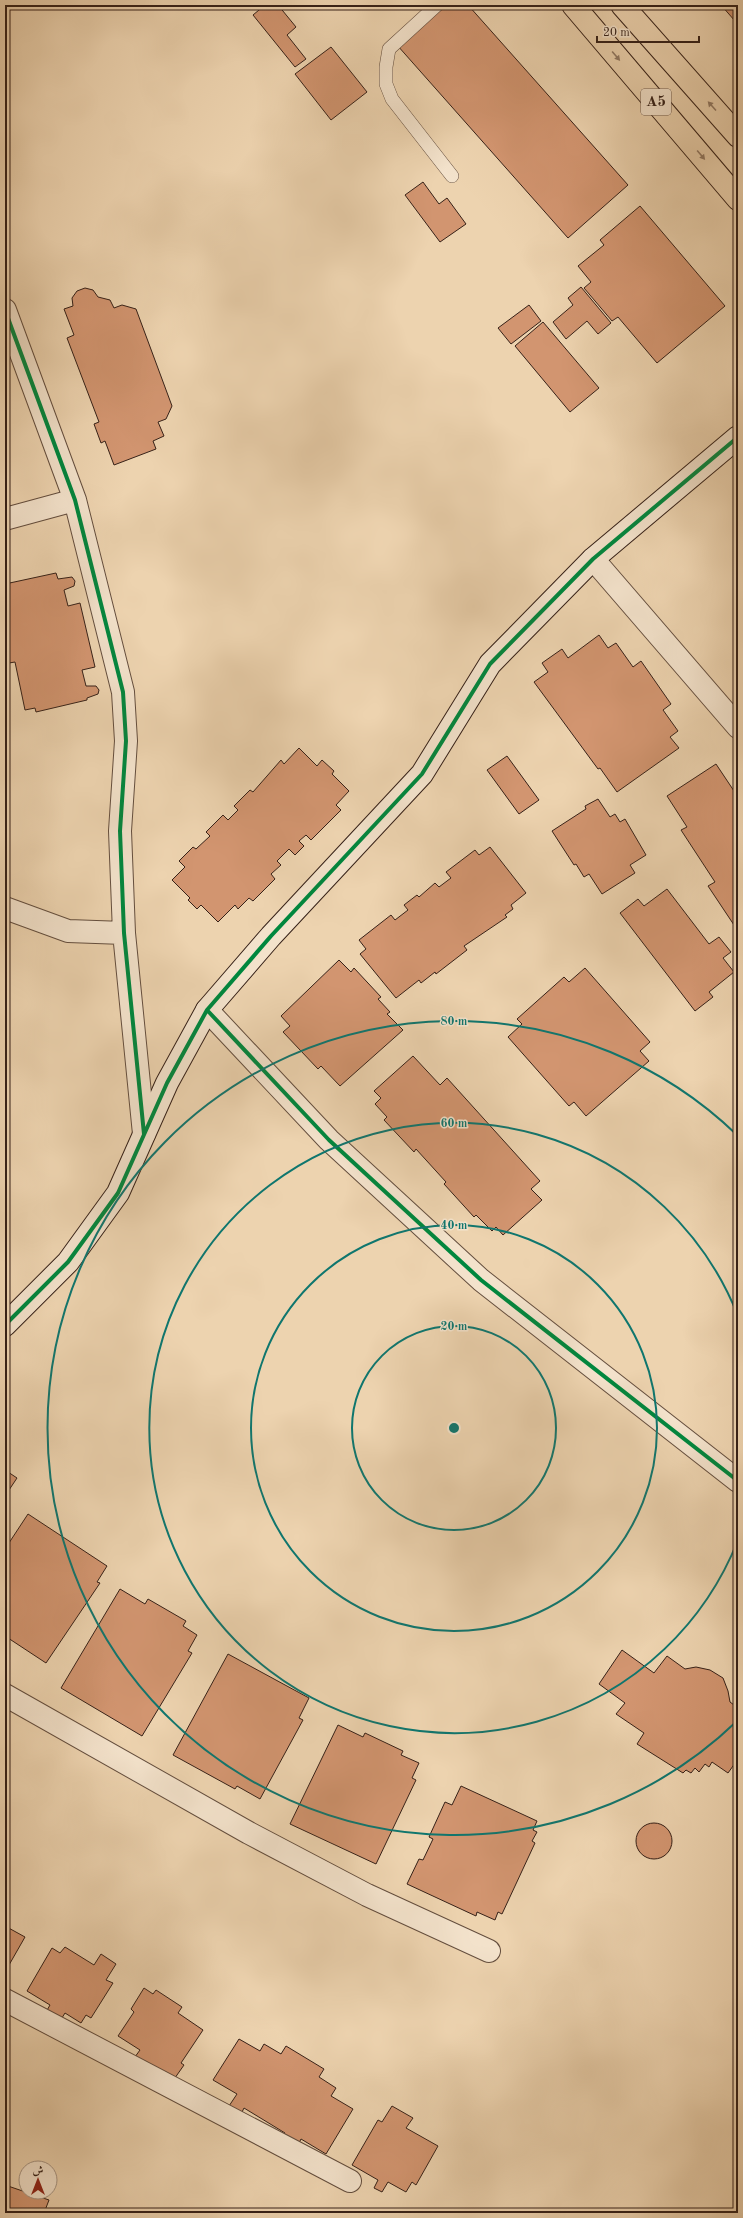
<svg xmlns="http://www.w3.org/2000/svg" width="743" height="2218" font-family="'Old Standard TT',Amiri,serif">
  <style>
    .building { fill: #d29570; stroke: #362118 }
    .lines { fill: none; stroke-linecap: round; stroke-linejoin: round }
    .lane-casing { stroke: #644e3e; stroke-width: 14 }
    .street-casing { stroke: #644e3e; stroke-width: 24 }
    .secondary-casing { stroke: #362118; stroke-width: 24 }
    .highway-casing { stroke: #362118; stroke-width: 24 }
    .lane { stroke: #f3e2cb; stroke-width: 13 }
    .street { stroke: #f3e2cb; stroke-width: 22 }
    .secondary { stroke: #f3e2cb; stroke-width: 22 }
    .highway { stroke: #edd3af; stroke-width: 22 }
    .cycleway-casing { stroke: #f3e2cb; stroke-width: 6 }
    .cycleway { stroke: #00873e; stroke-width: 4 }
    .oneway { fill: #927a64 }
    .ring { fill: none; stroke: #0f766e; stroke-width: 2 }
    .labels { text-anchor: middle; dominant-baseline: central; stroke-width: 3; stroke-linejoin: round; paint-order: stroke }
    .shield { fill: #f3e2cb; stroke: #6f5b4e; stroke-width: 1 }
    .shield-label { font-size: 15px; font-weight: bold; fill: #362118 }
    .centre { fill: #0f766e; stroke: #f3e2cb; stroke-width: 2 }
    .ring-label { font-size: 12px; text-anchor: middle; font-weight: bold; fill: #0f766e; stroke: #f3e2cb; stroke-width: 3; stroke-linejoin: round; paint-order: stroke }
  </style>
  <rect width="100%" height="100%" fill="#edd3af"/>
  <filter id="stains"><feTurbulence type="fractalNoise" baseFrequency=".005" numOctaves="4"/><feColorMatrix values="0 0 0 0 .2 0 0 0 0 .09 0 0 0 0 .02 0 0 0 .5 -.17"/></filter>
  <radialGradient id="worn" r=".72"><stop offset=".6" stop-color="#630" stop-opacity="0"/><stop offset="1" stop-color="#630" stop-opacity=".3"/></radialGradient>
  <path class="building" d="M265 5H278L296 27 287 35 306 59 295 67 253 15Z
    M444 5H468L628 185 568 238 397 45Z
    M721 5H738V19L735 21Z
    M331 47 367 92 331 120 295 74Z
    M423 182 439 204 447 198 466 224 440 242 405 195Z
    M640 206 725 306 657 363 618 317 612 321 584 288 591 282 578 266 604 245 600 240Z
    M581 287 611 323 598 334 587 321 566 339 553 322 573 305 568 298Z
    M85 288 93 290 98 297 110 300 114 308 122 305 136 309 172 406 166 419 158 422 164 436 153 441 156 449 114 465 105 441 101 443 94 424 99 422 67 338 74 335 64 309 73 306 72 298 77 291Z
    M529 305 541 321 511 344 498 328Z
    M543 322 599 388 570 412 515 346Z
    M56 573 58 579 72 577 75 581 74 586 64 590 68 606 80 603 95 667 82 670 86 686H96L99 690 98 694 87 698V700L36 712 35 708 25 710 15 662 9 663 5 645V636H7L5 610 8 609 7 600H5V584Z
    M599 635 608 648 616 643 633 667 641 661 671 704 663 710 678 731 670 737 679 748 617 792 600 768 598 769 534 682 548 672 542 663 562 649 568 658Z
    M299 748 317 766 322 760 334 771 332 774 349 791 336 805 341 810 311 840 306 835 299 841 304 846 295 855 289 849 277 861 281 865 271 874 275 879 253 901 249 898 238 909 235 905 218 922 201 905 197 909 188 900 190 898 172 880 185 867 179 861 193 847 196 849 210 836 206 832 223 815 228 820 238 810 234 806 250 790 253 792 281 760 284 764Z
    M507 756 539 800 519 814 487 770Z
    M716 764 738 797V931L708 886 715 882 681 830 687 827 667 796Z
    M598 799 610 817 615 814 620 822 625 819 646 855 630 865 635 873 602 894 589 874 584 877 576 864 574 865 552 831 586 809 585 806Z
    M490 847 526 893 511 905 513 909 505 915 507 917 464 946 467 950 436 974 435 972 421 983 419 980 396 998 360 954 366 949 359 940 391 915 395 920 408 910 404 905 417 895 419 897 435 883 439 887 451 878 446 872 475 850 479 855Z
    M667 889 709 944 719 937 731 952 723 958 734 972 709 992 713 997 695 1011 620 913 638 899 644 906Z
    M339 960 351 972 354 968 381 997 378 999 390 1012 387 1014 403 1030 340 1086 321 1066 318 1069 283 1032 290 1026 281 1016Z
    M585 968 650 1042 640 1051 649 1061 586 1116 574 1102 569 1106 508 1037 522 1024 517 1019 564 977 569 982Z
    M413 1056 440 1085 447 1078 540 1181 531 1189 542 1200 503 1235 496 1227 492 1231 476 1215 474 1217 444 1184 446 1182 416 1149 414 1152 384 1120 387 1117 375 1104 381 1098 374 1091Z
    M5 1470 17 1478 7 1493 5 1492Z
    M28 1514 107 1566 97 1582 100 1583 46 1663 5 1636V1549Z
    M120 1589 145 1604 148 1599 186 1621 183 1626 197 1635 188 1651 192 1653 142 1736 61 1688Z
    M622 1650 654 1673 667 1656 685 1669 696 1667 710 1670 723 1678 728 1691 730 1702 738 1708V1730L735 1733 738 1735V1759L728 1773 712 1762 709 1767 705 1764 699 1772 695 1768 691 1773 686 1770 683 1773 637 1744 644 1733 616 1714 625 1703 599 1684Z
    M228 1654 309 1698 299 1718 303 1720 260 1799 237 1786 235 1789 173 1755Z
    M338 1725 363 1737 365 1733 403 1751 401 1755 419 1763 412 1778 416 1780 376 1864 290 1824Z
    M461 1786 537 1821 533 1830 537 1832 532 1841 535 1843 502 1914 498 1912 495 1920 477 1912 476 1916 407 1884 419 1859 423 1860 433 1839 429 1837 445 1802 452 1805Z
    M636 1841a18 18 0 1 1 36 0a18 18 0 1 1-36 0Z
    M5 1926 25 1937 5 1972Z
    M65 1947 94 1965 101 1954 116 1964 106 1980 113 1983 91 2018 86 2015 81 2023 65 2013 60 2021 46 2012 50 2005 27 1991 52 1948 60 1953Z
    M144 1988 153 1994 156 1990 182 2007 178 2013 203 2030 181 2063 184 2065 170 2085 132 2061 140 2050 118 2036 134 2012 131 2009Z
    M239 2039 260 2051 264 2044 281 2054 286 2046 324 2069 319 2077 336 2088 331 2096 353 2109 326 2154 301 2139 297 2147 281 2138 285 2133 244 2108 241 2114 229 2106 237 2094 213 2080Z
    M392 2106 413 2118 406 2128 438 2146 416 2185 412 2182 406 2192 388 2182 382 2192 374 2188 378 2180 352 2165 378 2120 382 2122Z
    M5 2185 49 2200 44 2213H5Z"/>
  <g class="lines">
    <defs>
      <path id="lane" d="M437 5 389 49 386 67V84L392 99 452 176"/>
      <path id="street" d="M5 310 75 500 123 692 126 741 120 831 124 933 144 1134
        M5 519 75 500
        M593 559 738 727
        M5 908 68 931 124 933
        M207 1010 329 1140 481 1280 738 1481
        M5 1695 249 1833 367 1895 489 1951
        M5 2000 350 2181"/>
      <path id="secondary" d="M5 1325 68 1262 118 1193 167 1083 207 1010 271 936 422 774 490 664 593 559 738 437"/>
      <path id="highway" d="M573 5 738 199
        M622 5 738 136"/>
    </defs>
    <use href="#lane" class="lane-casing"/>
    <use href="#street" class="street-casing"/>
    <use href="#secondary" class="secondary-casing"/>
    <use href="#highway" class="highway-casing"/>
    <use href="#lane" class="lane"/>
    <use href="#street" class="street"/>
    <use href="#secondary" class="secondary"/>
    <use href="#highway" class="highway"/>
    <defs>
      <path id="cycleway" d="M5 310 75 500 123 692 126 741 120 831 124 933 144 1134
        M207 1010 329 1140 481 1280 738 1481
        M5 1325 68 1262 118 1193 167 1083 207 1010 271 936 422 774 490 664 593 559 738 437"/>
    </defs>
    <use href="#cycleway" class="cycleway-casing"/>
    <use href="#cycleway" class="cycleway"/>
  </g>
  <defs><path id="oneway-solid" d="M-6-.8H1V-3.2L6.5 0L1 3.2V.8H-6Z"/></defs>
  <g class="oneway">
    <use href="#oneway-solid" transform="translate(616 56) rotate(50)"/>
    <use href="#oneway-solid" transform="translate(712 106) rotate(-132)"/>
    <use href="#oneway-solid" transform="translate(701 155) rotate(50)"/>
  </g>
  <g class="ring">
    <circle cx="454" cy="1428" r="102"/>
    <circle cx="454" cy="1428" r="203"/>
    <path d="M738 1540A305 305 0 1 1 738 1316"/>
    <path d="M737 1721A407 407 0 1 1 737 1135"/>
  </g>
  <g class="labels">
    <rect class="shield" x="641" y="89" width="30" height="26" rx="3"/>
    <g class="shield-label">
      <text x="656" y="102">A5</text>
    </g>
  </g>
  <circle cx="454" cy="1428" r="6" class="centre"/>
  <g class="ring-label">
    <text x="454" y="1025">80 m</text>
    <text x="454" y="1127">60 m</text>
    <text x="454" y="1229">40 m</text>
    <text x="454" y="1330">20 m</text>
  </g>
  <rect width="743" height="2218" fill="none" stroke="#edd3af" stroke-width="20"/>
  <rect x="6" y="6" width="731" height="2206" fill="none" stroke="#362118" stroke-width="2"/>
  <rect x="10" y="10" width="723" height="2198" fill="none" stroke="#362118"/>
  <g transform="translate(38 2180)"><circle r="19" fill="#f3e2cb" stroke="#a79583"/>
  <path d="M0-3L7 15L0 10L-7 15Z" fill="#8f2418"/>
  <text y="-6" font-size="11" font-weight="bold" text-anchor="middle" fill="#362118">ش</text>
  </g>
  <path d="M597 36v6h102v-6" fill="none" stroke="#362118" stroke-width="2"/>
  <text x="603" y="36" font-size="12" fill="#362118" stroke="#f3e2cb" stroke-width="3" paint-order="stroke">20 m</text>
  <rect width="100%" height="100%" filter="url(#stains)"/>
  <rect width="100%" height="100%" fill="url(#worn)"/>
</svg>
